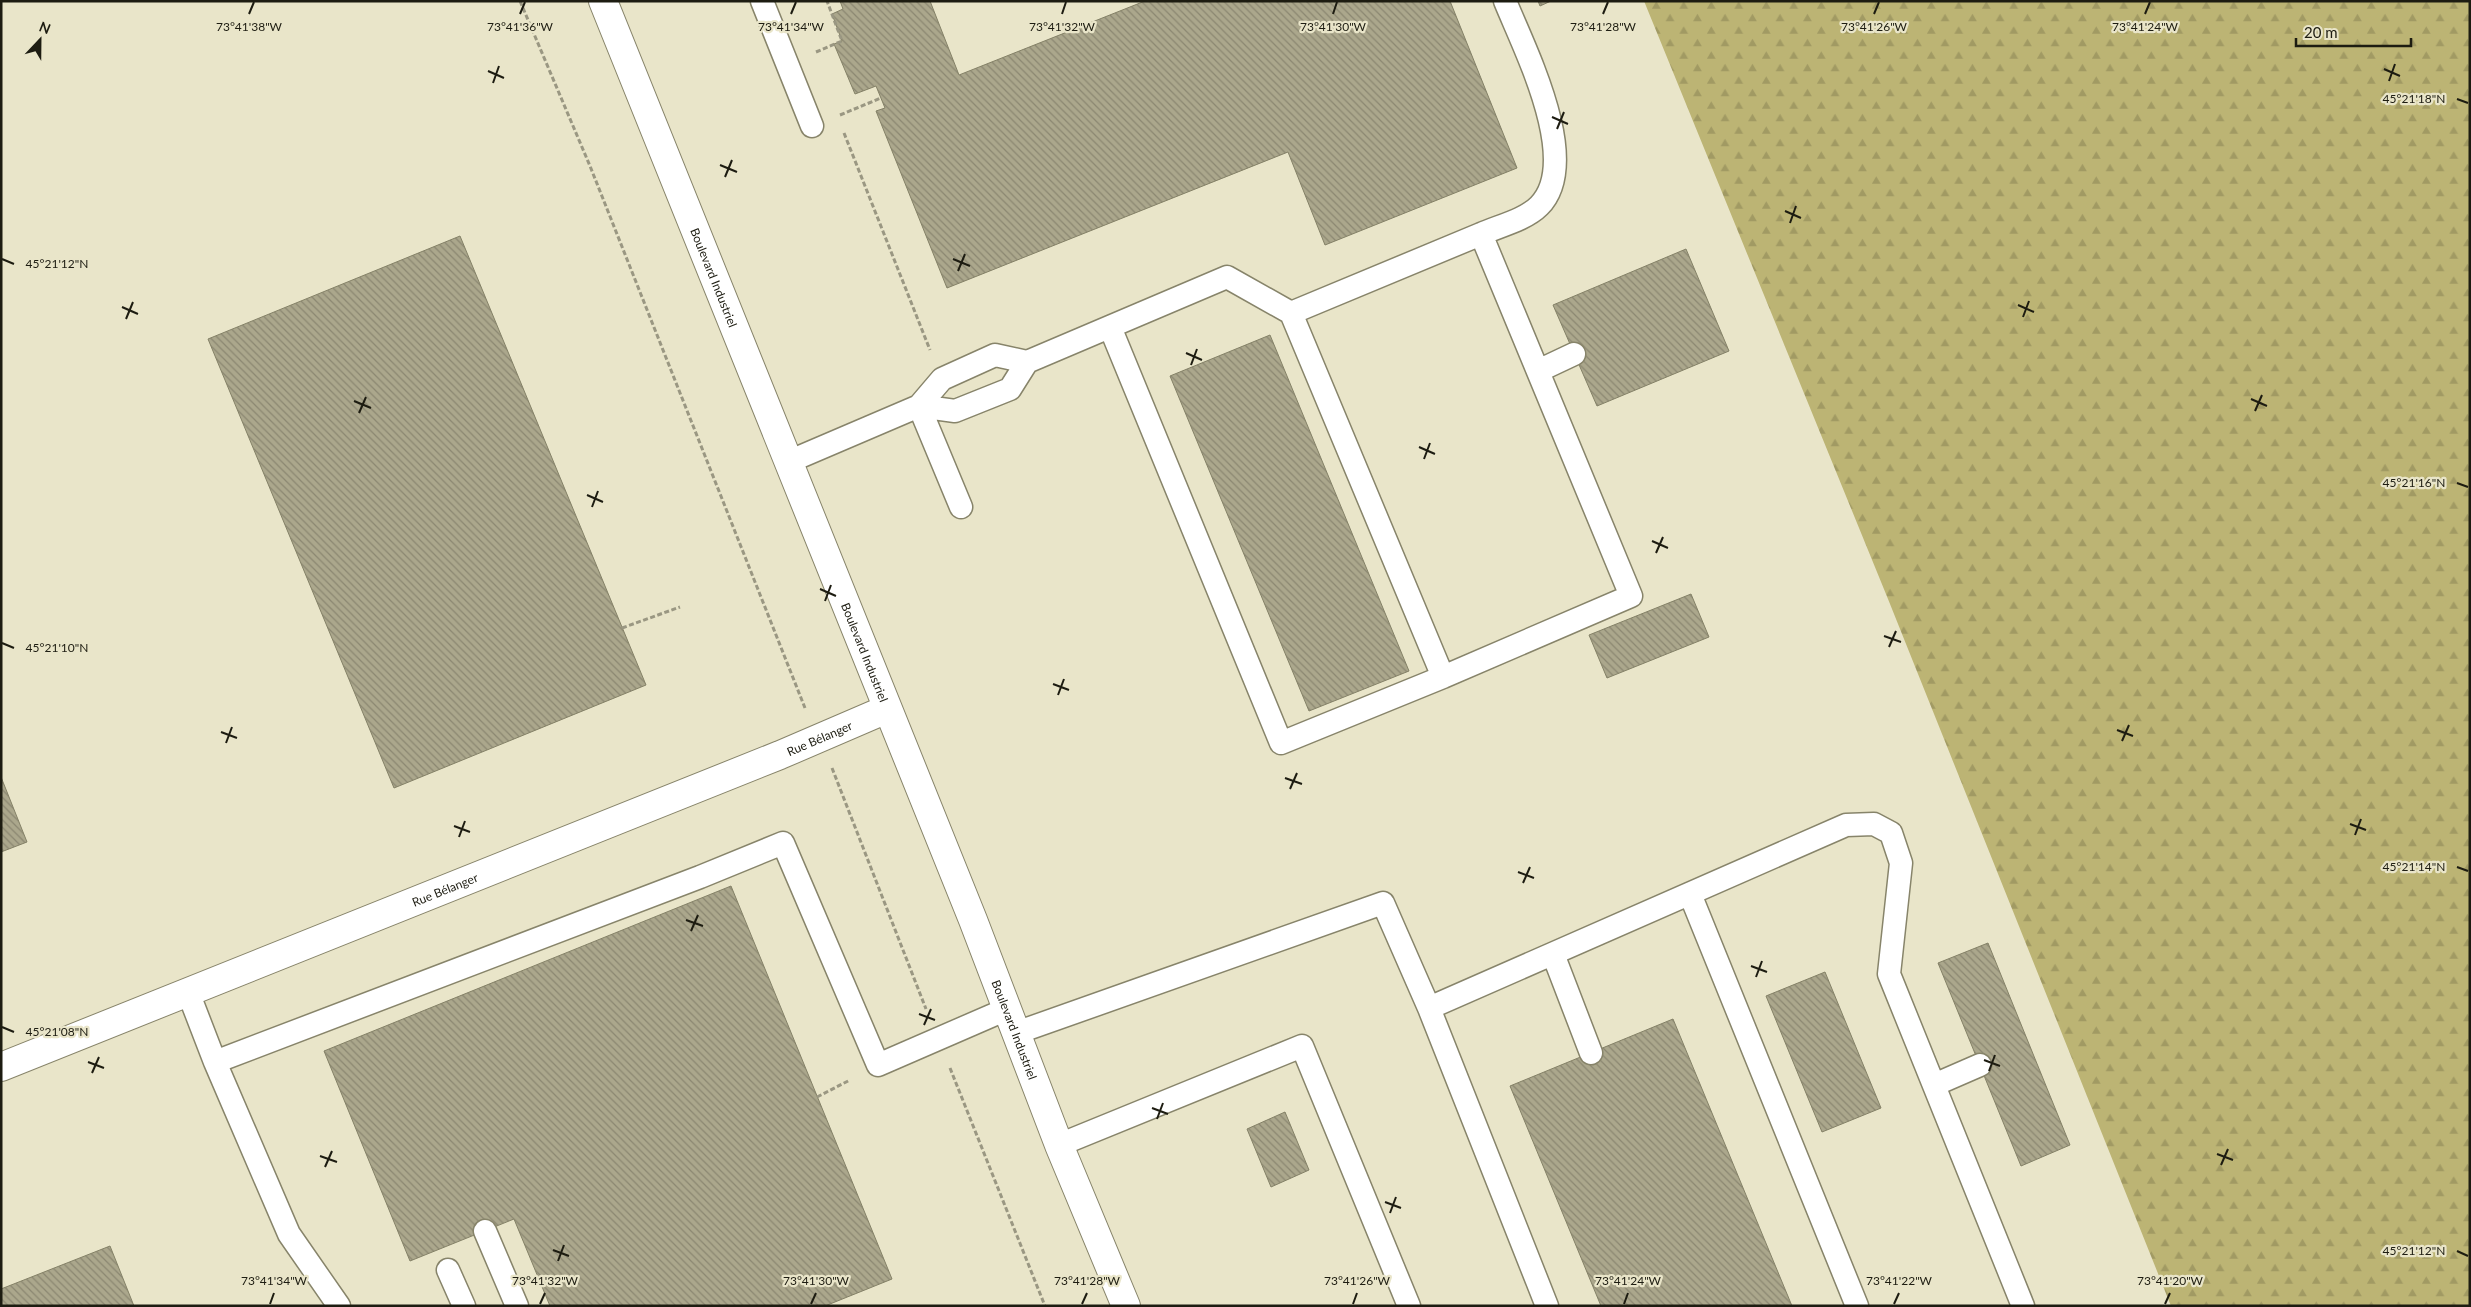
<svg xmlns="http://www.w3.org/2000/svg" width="2471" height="1307" font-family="Lato,sans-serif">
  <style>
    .forest { fill: url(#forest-firs) }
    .building { fill: url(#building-back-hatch); stroke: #848167 }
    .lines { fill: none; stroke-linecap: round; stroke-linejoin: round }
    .lane-casing { stroke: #87846a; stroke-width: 25 }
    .secondary-casing { stroke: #87846a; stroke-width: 30 }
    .path { stroke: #9a9782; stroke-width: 3; stroke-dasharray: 5 2.5; stroke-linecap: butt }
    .lane { stroke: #fff; stroke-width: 22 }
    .secondary { stroke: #fff; stroke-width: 28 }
    .ticks { fill: none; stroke: #1d1c11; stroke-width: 2 }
    .labels { text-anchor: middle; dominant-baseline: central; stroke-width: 4.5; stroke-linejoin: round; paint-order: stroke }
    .street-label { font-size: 12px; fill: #1d1c11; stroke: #e9e5c9 }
    .ticks-label { font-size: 12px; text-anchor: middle; fill: #1d1c11; stroke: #e9e5c9; stroke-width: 4.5; stroke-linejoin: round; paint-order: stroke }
  </style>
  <defs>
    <pattern id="forest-firs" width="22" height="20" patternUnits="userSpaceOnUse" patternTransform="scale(1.25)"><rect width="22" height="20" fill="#bcb474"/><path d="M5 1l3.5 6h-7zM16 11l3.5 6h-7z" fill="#a19a63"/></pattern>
    <pattern id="building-back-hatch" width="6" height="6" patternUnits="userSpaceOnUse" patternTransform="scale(1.25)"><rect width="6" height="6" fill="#aba78c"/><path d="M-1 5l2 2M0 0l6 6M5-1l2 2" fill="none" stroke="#8b8771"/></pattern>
  </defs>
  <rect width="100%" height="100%" fill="#e9e5c9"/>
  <path class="forest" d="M1644 1H2470V1306H2171L1888 599Z"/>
  <path class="building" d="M840 1H930L959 75 1145 1H1450L1517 168 1325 245 1288 152 947 288 876 111 885 108 876 86 855 94 834 44 842 41 832 14 843 9Z
    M1538 1H1551L1540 6Z
    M460 236 646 685 394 788 208 339Z
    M1686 249 1729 351 1597 406 1553 305Z
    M1270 335 1409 671 1309 711 1170 376Z
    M1691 594 1709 637 1607 678 1589 635Z
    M1 777 27 842 1 852Z
    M731 886 892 1279 825 1306H550L514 1219 410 1261 324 1051Z
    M1988 943 2070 1145 2021 1166 1938 963Z
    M1825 972 1881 1108 1822 1132 1766 996Z
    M1673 1019 1792 1306H1601L1510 1086Z
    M1285 1112 1309 1170 1271 1187 1247 1129Z
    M110 1246 134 1306H1V1289Z"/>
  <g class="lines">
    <defs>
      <path id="lane" d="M762 1 812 126
        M1481 234C1499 226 1525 220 1539 206 1583 162 1524 48 1505 1
        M1291 313 1481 234 1631 596 1443 677
        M1027 362 1227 277 1291 313 1443 677 1281 743 1110 327
        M1538 371 1574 354
        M919 406 961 507
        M788 462 919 406 942 379 995 355 1027 362 1010 389 955 411 919 406
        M1690 894 1857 1306
        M1553 954 1591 1053
        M188 992 215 1062
        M1429 1008 1547 1306
        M1016 1033 1383 903 1429 1008 1846 825 1874 824 1891 833 1901 863 1889 974 2023 1306
        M1934 1085 1980 1065
        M1059 1145 1302 1046 1409 1306
        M485 1231 517 1306
        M448 1270 464 1306
        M339 1306 289 1234 215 1062 700 877 783 843 878 1065 1007 1009"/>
      <g id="secondary">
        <path id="s1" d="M603 1 973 920 1059 1145 1126 1306"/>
        <path id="s2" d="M1 1067 780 755 887 709"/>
      </g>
    </defs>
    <use href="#lane" class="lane-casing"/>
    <use href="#secondary" class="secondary-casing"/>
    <path class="path" d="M520 1 590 166 805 708
      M816 52 842 41 827 1
      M840 115 881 98
      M844 133 930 350
      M622 628 680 607
      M832 768 926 1009
      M950 1068 1045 1306
      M817 1097 850 1080"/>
    <use href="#lane" class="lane"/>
    <use href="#secondary" class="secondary"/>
  </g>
  <path class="ticks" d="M249 14 254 2M520 14 525 2M791 14 796 2M1062 14 1066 2M1333 14 1337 2M1603 14 1608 2M1874 14 1879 2M2145 14 2150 2M2384 69 2400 76M488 71 504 78M2389 81 2395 64M493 83 499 66M2457 99 2468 103M1552 117 1568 124M1557 129 1564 112M720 165 737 172M725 177 732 160M1785 211 1801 218M1790 223 1796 206M2 259 14 264M953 259 970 266M958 271 965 254M2018 305 2034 312M122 307 138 314M2023 317 2029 301M126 319 133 302M1186 353 1202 360M1191 365 1197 349M2251 399 2267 406M354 401 371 408M2255 411 2262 395M359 413 366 397M1419 447 1435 454M1424 459 1430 443M2457 483 2468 487M587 495 603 502M592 507 598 491M1652 541 1668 548M1656 553 1663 537M820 589 836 596M825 601 831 585M1884 636 1901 642M2 643 14 648M1889 647 1896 631M1053 684 1069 690M1058 695 1064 679M2117 730 2133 736M221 732 237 738M2122 741 2129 725M226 743 232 727M1285 778 1302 784M1290 789 1297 773M2350 824 2366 830M454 826 470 832M2355 835 2361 819M459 837 465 821M2457 867 2468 871M1518 872 1534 878M1523 883 1530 867M686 920 703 926M691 931 698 915M1751 966 1767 972M1756 977 1762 961M919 1014 935 1020M924 1025 931 1009M2 1027 14 1032M1984 1060 2000 1066M88 1062 104 1068M1989 1071 1995 1055M92 1073 99 1057M1152 1108 1168 1114M1157 1119 1163 1103M2217 1154 2233 1160M320 1156 337 1162M2221 1165 2228 1149M325 1167 332 1151M1385 1202 1401 1208M1390 1213 1396 1197M553 1250 569 1256M2457 1251 2468 1256M558 1261 564 1245M270 1304 274 1293M540 1304 545 1293M811 1304 816 1293M1082 1304 1087 1293M1353 1304 1357 1293M1624 1304 1628 1293M1894 1304 1899 1293M2165 1304 2170 1293"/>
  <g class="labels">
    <g class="street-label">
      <text stroke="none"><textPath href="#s1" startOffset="298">Boulevard Industriel</textPath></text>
      <text stroke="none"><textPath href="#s1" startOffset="702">Boulevard Industriel</textPath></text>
      <text stroke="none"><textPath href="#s2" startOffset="882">Rue Bélanger</textPath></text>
      <text stroke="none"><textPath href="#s2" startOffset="478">Rue Bélanger</textPath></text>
      <text stroke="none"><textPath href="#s1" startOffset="1108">Boulevard Industriel</textPath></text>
    </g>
  </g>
  <g class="ticks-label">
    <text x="520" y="31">73°41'36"W</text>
    <text x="249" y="31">73°41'38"W</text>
    <text x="791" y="31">73°41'34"W</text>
    <text x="1062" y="31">73°41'32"W</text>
    <text x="1333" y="31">73°41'30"W</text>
    <text x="1603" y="31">73°41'28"W</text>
    <text x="1874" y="31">73°41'26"W</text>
    <text x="2145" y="31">73°41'24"W</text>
    <text x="2414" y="103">45°21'18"N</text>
    <text x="57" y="268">45°21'12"N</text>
    <text x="2414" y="487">45°21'16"N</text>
    <text x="57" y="652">45°21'10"N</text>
    <text x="2414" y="871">45°21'14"N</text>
    <text x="57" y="1036">45°21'08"N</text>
    <text x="2414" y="1255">45°21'12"N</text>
    <text x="274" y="1285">73°41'34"W</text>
    <text x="545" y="1285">73°41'32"W</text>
    <text x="816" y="1285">73°41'30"W</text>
    <text x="1087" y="1285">73°41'28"W</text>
    <text x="1357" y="1285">73°41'26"W</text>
    <text x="1628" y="1285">73°41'24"W</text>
    <text x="1899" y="1285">73°41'22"W</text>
    <text x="2170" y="1285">73°41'20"W</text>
  </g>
  <rect width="2471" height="1307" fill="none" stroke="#1d1c11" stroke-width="5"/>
  <g transform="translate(40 40) rotate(22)" stroke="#e9e5c9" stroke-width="4" paint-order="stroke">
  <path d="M0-4L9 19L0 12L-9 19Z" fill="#1d1c11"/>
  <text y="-8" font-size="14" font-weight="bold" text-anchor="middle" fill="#1d1c11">N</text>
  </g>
  <path d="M2296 38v8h115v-8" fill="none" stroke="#1d1c11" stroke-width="2.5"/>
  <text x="2304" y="38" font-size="15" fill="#1d1c11" stroke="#e9e5c9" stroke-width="4" paint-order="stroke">20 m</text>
</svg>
